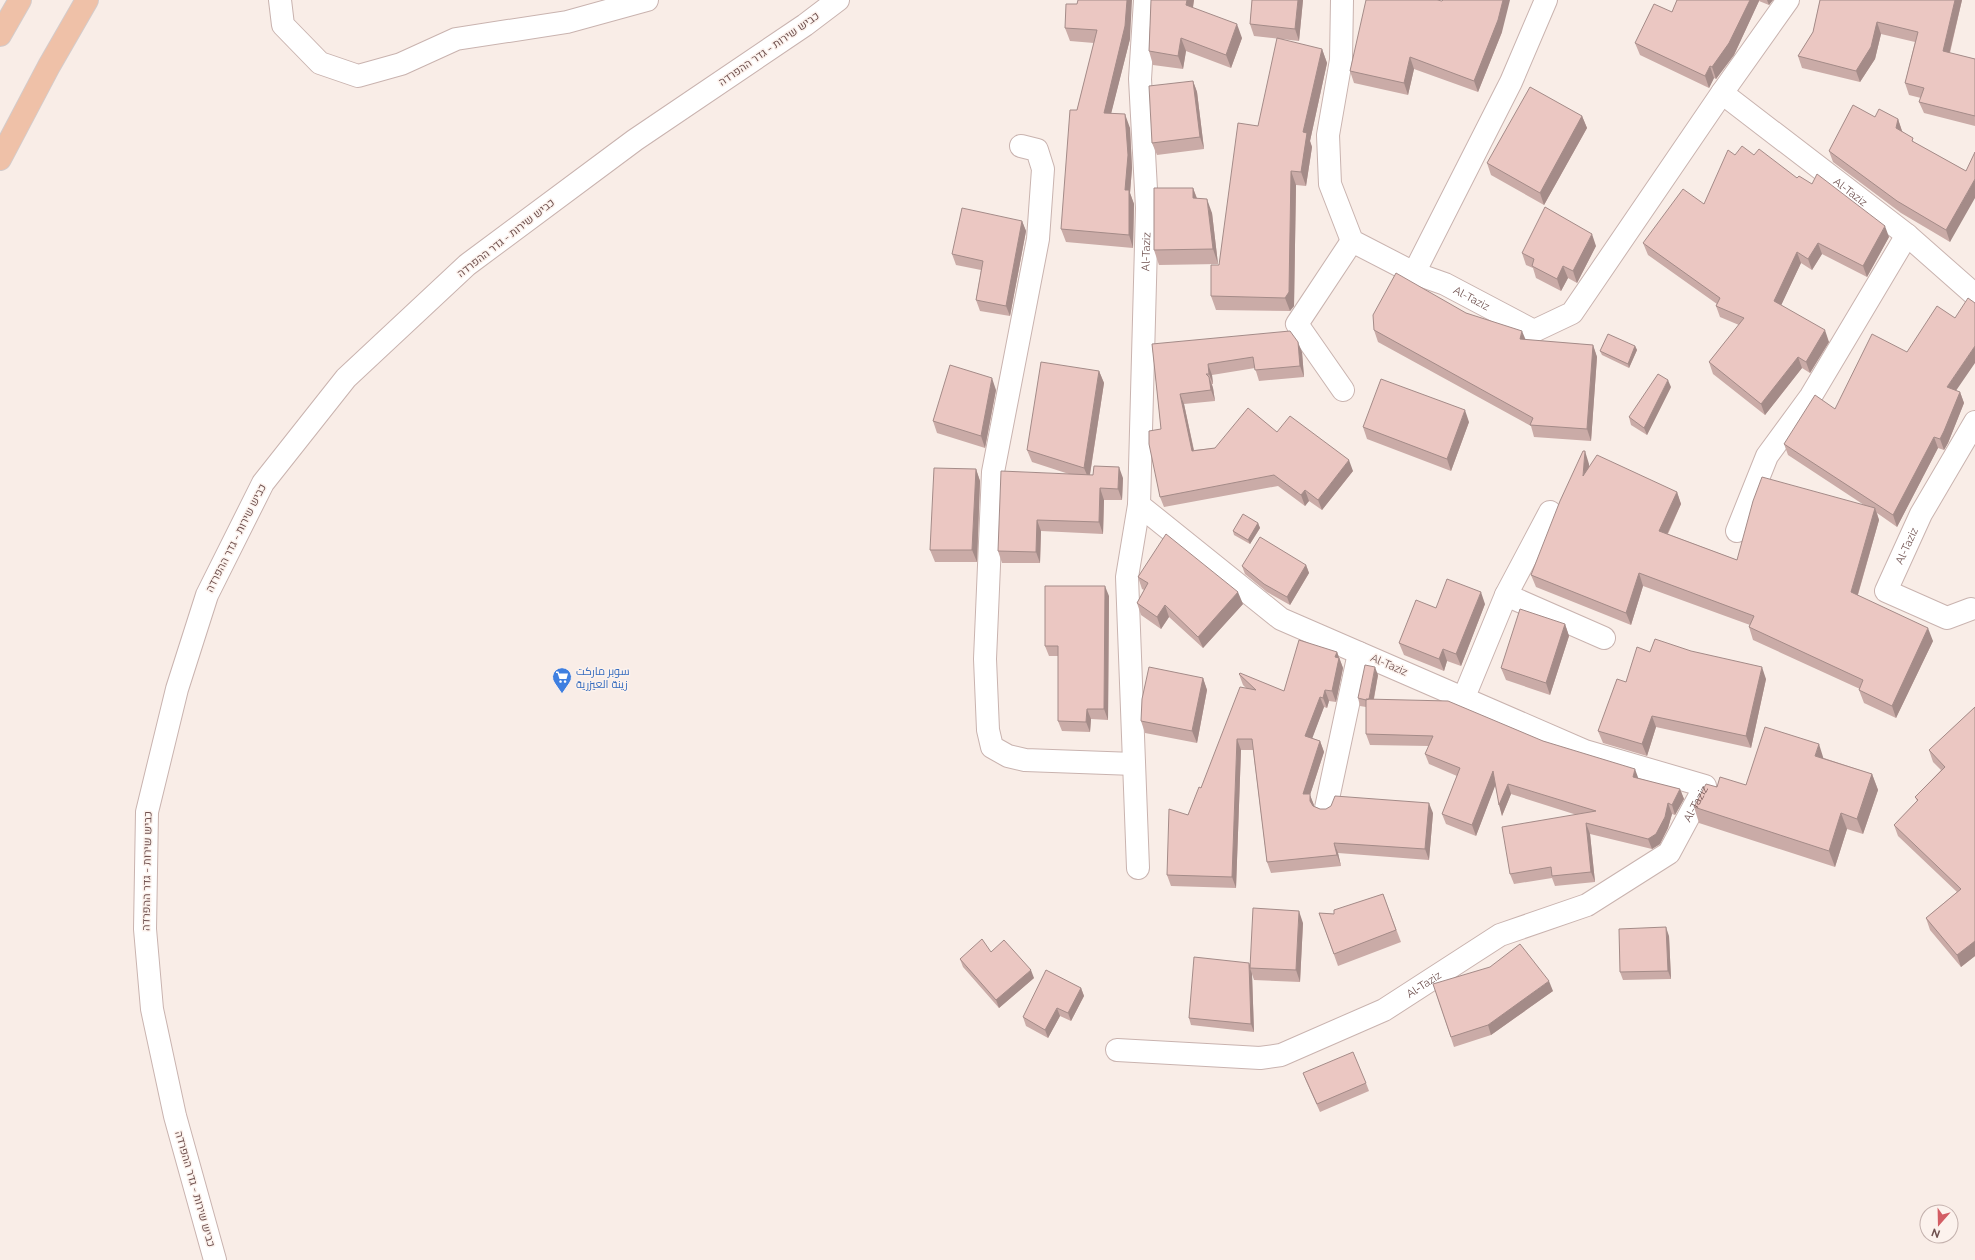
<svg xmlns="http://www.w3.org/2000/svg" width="1975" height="1260" font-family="Raleway,Cairo,Heebo,sans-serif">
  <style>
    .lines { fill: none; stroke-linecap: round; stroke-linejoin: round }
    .minor-casing { stroke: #c9b3af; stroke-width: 24 }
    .major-casing { stroke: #d4cbca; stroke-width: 24 }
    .minor { stroke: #fff; stroke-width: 22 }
    .major { stroke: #efc1a8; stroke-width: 22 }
    .wall { fill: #caaba7 }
    .shaded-wall { fill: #a48b88 }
    .building { fill: #ebc7c2; stroke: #a48b88 }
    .labels { text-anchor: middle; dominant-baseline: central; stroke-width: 3; stroke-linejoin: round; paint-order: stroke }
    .street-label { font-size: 11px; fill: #6f514f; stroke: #fcf2ed }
    .shop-label { font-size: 11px; fill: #366cbe; stroke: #fcf2ed; text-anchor: start }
  </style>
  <rect width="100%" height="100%" fill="#f9ede7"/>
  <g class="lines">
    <defs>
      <g id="minor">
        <path d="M280 0 283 25 320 63 358 76 401 64 456 39 567 22 647 0"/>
        <path id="s1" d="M1342 0 1341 60 1328 135 1330 184 1352 241 1414 273 1445 284 1534 331 1572 313 1722 93 1788 0"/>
        <path id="s2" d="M1722 93 1907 235 1975 295"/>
        <path d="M1021 146 1037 150 1043 169 1038 239 993 472 985 659 988 730 992 747 1008 756 1025 760 1134 764"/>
        <path d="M1414 273 1511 82 1546 0"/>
        <path d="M1343 390 1297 324 1352 241"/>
        <path d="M1737 531 1767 456 1811 396 1907 235"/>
        <path d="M1506 595 1604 638"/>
        <path id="s3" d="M1971 609 1947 618 1886 591 1921 514 1975 422"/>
        <path d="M1464 697 1506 595 1550 512"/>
        <path d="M1326 808 1359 653"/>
        <path d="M1138 868 1127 577 1139 505"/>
        <path id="s4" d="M1117 1050 1260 1058 1281 1055 1384 1010 1500 935 1587 905 1669 853 1705 786 1585 751 1281 619 1139 505 1147 208 1140 79 1145 0"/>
        <path d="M215 1260 175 1116 152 1009 145 929 147 812 177 689 207 595 263 483 346 378 467 265 635 140 805 25 838 0"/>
      </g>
      <path id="major" d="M0 35 20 0
        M0 159 49 66 87 0"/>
    </defs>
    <use href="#minor" class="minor-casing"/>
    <use href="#major" class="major-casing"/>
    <use href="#minor" class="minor"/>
    <use href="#major" class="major"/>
  </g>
  <path class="wall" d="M1151 0H1194L1193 8 1242 38 1231 68 1186 51 1183 69 1153 65 1149 51Z
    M1252 0H1303L1299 41 1254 36 1250 24Z
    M1677 0H1773L1769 5 1759 1 1734 55 1716 79 1714 78 1709 88 1640 55 1635 43 1672 12Z
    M1820 0H1962L1950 53 1975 59V126L1924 113 1919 102 1921 98 1909 95 1905 83 1915 42 1881 34 1875 59 1860 82 1802 68 1798 56 1813 32Z
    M1077 4 1130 39 1111 113 1130 128 1132 168 1130 193 1134 204 1133 248 1066 242 1061 229 1077 110 1094 43 1070 41 1065 28Z
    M1502 32 1478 92 1414 69 1408 95 1354 83 1350 71Z
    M1322 49 1327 63 1310 141 1312 147 1306 186 1296 185 1294 306 1290 311 1216 310 1211 296 1219 265Z
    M1193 81 1197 92 1204 149 1157 155 1152 143Z
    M1582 116 1587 128 1544 205 1491 175 1487 163Z
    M1875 117 1898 119 1902 131 1915 143 1966 171 1950 242 1901 213 1833 162 1829 151Z
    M1735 155H1754L1797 178 1889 237 1867 277 1822 254 1812 270 1801 263 1781 305 1829 342 1810 373 1802 368 1765 415 1713 374 1709 362 1739 325 1720 317 1716 306 1717 304 1648 255 1643 243 1704 204Z
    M1193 188 1197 198 1212 213 1218 264 1159 265 1154 250Z
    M1022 221 1026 231 1010 316 980 311 976 300 981 270 956 265 952 254Z
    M1596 246 1577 283 1568 278 1561 291 1536 278 1533 268 1526 265 1522 253Z
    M1466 313 1525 340 1593 345 1597 357 1591 441 1534 437 1531 426 1378 342 1374 330Z
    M1152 344 1302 352 1304 377 1259 381 1255 368 1212 375 1213 384H1212L1213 388 1215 401 1184 404 1194 450 1215 448 1277 432 1353 471 1322 510 1309 501 1305 506 1278 486 1164 507 1160 497 1161 429Z
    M1635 346 1637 350 1629 368 1602 355 1600 351Z
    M1099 371 1104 383 1090 475 1123 478 1122 500H1104L1103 534 1041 531 1040 563H1002L998 551 1069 474 1032 462 1027 450Z
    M1671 387 1647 435 1631 425 1629 417Z
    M996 390 985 448 937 433 933 421Z
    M1956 391 1960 392 1964 403 1948 443 1944 450 1938 448 1897 527 1877 513 1879 520 1858 595 1933 641 1896 718 1864 703 1859 690 1860 689 1753 640 1749 627 1750 625 1643 586 1631 625 1536 587 1531 575 1589 464V467L1677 492 1681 504 1668 534 1737 560 1864 505 1788 455 1784 444 1835 409Z
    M1469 422 1451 471 1367 439 1363 427Z
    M976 469 980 481 977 562H935L930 550Z
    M1258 523 1260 528 1250 544 1234 535 1233 531Z
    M1306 565 1309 573 1290 605 1267 592 1245 574 1242 566Z
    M1138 577 1243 604 1203 648 1169 617 1161 629 1141 615 1137 603 1144 590 1142 589Z
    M1109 596 1108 720 1091 719 1090 732 1062 731 1058 721V656H1049L1045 646Z
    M1485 604 1461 666 1447 661 1444 671 1404 655 1399 643 1436 608Z
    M1565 624 1569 636 1550 695 1506 680 1501 668Z
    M1337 652 1343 668 1336 702 1329 701 1327 708 1324 707 1312 738 1320 741 1324 752 1310 795 1314 806 1320 809 1433 813 1429 860 1338 853 1341 866 1271 873 1267 862 1253 750H1241L1236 888 1171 886 1167 875 1188 815 1201 788 1246 688 1243 685 1239 674 1284 691Z
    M1650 652 1766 679 1751 748 1656 727 1647 756 1603 743 1598 731 1626 682Z
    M1378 675 1374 699 1543 741 1638 779 1680 789 1684 799 1675 815 1672 814 1668 828 1660 844 1652 849 1590 834 1595 882 1555 886 1552 878 1514 884 1510 874 1577 815 1511 794 1502 816 1495 785 1476 836 1446 824 1442 814 1457 776 1429 764 1425 754 1429 746 1370 745 1366 734V707L1360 706 1358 698Z
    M1203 678 1207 690 1197 743 1145 733 1141 721Z
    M1975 707V956L1961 967 1930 930 1926 918 1957 892 1898 836 1894 825 1917 801 1915 797 1941 770 1933 762 1929 750Z
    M1824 758 1872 774 1878 790 1863 834 1847 829 1835 867 1699 823 1694 807 1717 787 1746 785Z
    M1383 894 1401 942 1338 966 1319 913 1334 914Z
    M1303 923 1300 982 1254 980 1252 974 1254 1032 1191 1025 1189 1018 1250 965Z
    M1669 936 1671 979 1623 980 1620 972Z
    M991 952 1034 978 999 1008 963 967 960 959Z
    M1433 984 1553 991 1491 1035 1454 1047Z
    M1081 988 1084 996 1071 1021 1060 1016 1048 1038 1026 1026 1023 1017Z
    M1303 1073 1366 1083 1369 1091 1320 1112 1306 1081Z"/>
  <path class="shaded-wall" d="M1127 0H1132L1130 39 1108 126 1104 113Z
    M1187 0H1194L1191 18 1186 5Z
    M1298 0H1303L1299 41 1295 29Z
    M1503 0H1510L1502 32 1478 92 1474 81Z
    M1750 0H1759V1L1734 55 1716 79 1712 67Z
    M1767 0H1773L1769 5Z
    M1955 0H1962L1947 63 1943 51Z
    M1877 22 1881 34 1875 59 1860 82 1856 71Z
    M1237 24 1242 38 1231 68 1226 55Z
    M1181 38 1186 51 1183 69 1178 56Z
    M1322 49 1327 63 1310 141 1312 147 1306 186 1301 172 1303 132Z
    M1410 57 1414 69 1408 95 1404 83Z
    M1710 66 1714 78 1709 88 1705 76Z
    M1193 81 1197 92 1204 149 1200 137Z
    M1125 114 1130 128 1132 168 1130 193 1134 204 1133 248 1129 235 1125 190Z
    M1582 116 1587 128 1544 205 1540 193Z
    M1898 119 1902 131 1901 140 1896 128Z
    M1291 171 1296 185 1294 306 1290 311 1285 298Z
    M1975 179V198L1950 242 1946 230Z
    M1193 188 1198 202 1193 198Z
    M1207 199 1212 213 1218 264 1213 249Z
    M1022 221 1026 231 1010 316 1006 306Z
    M1885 226 1889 237 1867 277 1863 266Z
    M1592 234 1596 246 1577 283 1573 271Z
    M1818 243 1822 254 1812 270 1808 259Z
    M1797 252 1801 263 1778 312 1774 301Z
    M1563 266 1568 278 1561 291 1557 279Z
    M1825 330 1829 342 1810 373 1806 362Z
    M1522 331 1527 343 1520 339Z
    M1298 342 1302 352 1304 377 1300 366Z
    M1593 345 1597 357 1591 441 1587 429Z
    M1635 346 1637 350 1629 368 1628 364Z
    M1975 346V363L1951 398 1947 387Z
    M1798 357 1802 368 1765 415 1761 404Z
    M1208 364 1212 375 1213 384 1209 374Z
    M1099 371 1104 383 1089 480 1084 468Z
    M1209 377 1213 388 1215 401 1211 390Z
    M992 378 996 390 985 448 981 436Z
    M1668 380 1671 387 1647 435 1644 428Z
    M1960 392 1964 403 1948 443 1944 450 1940 439Z
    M1180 394 1184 404 1196 461 1192 451Z
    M1465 410 1469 422 1451 471 1447 459Z
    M1934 437 1938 448 1897 527 1893 515Z
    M1585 451 1589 464 1588 488 1583 476Z
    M1349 460 1353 471 1322 510 1318 500Z
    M1119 467 1123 478 1122 500 1118 489Z
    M976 469 980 481 977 562 972 550Z
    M1100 488 1104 500 1103 534 1099 522Z
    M1305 490 1309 501 1305 506 1301 495Z
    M1677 492 1681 504 1663 543 1659 531Z
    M1875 508 1879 520 1855 604 1851 592Z
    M1037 520 1041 531 1040 563 1036 552Z
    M1258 523 1260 528 1250 544 1248 540Z
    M1306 565 1309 573 1290 605 1287 597Z
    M1639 573 1643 586 1631 625 1626 613Z
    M1105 586 1109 596 1108 720 1104 709Z
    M1238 592 1243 604 1203 648 1198 637Z
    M1481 592 1485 604 1461 666 1456 654Z
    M1165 605 1169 617 1161 629 1157 617Z
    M1565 624 1569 636 1550 695 1546 683Z
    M1928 628 1933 641 1896 718 1892 706Z
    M1443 649 1447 661 1444 671 1439 659Z
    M1337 652 1343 668 1336 702 1332 691 1335 657Z
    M1375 667 1378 675 1372 708 1369 700Z
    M1762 667 1766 679 1751 748 1746 736Z
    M1203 678 1207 690 1197 743 1192 731Z
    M1325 690 1329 701 1327 708 1323 698Z
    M1320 697 1324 707 1309 747 1305 736Z
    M1087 709 1091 719 1090 732 1086 722Z
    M1652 716 1656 727 1647 756 1642 744Z
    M1237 739 1241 750 1236 888 1232 877Z
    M1320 741 1324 752 1310 795 1314 805V811L1303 794Z
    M1819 744 1824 760 1815 756Z
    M1635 769 1639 780 1633 777Z
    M1493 771 1497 781 1476 836 1472 825Z
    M1872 774 1878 790 1863 834 1857 819Z
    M1508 784 1511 794 1502 816 1499 805Z
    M1680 789 1684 799 1675 815 1672 805Z
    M1429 803 1433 813 1429 860 1425 849Z
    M1668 803 1672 814 1668 828 1660 844 1652 849 1648 839Z
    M1841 813 1847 829 1835 867 1829 851Z
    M1586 823 1590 834 1595 882 1591 872Z
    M1334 843 1338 853 1341 866 1337 855Z
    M1299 911 1303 923 1300 982 1296 970Z
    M1666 927 1669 936 1671 979 1668 971Z
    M1975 941V956L1961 967 1957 955Z
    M1249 963 1251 968H1250L1252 974 1254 1032 1251 1024Z
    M1031 970 1034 978 999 1008 996 1000Z
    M1549 981 1553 991 1491 1035 1488 1025Z
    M1081 988 1084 996 1071 1021 1068 1013Z
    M1057 1008 1060 1016 1048 1038 1045 1030Z"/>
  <path class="building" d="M1078 0H1127L1125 26 1104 113 1125 114 1128 155 1125 190H1129V235L1061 229 1070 110H1077L1097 30 1065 28 1066 4H1077Z
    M1151 0H1187L1186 5 1237 24 1226 55 1181 38 1178 56 1149 51Z
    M1252 0H1298L1295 29 1250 24Z
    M1366 0H1437L1442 1 1443 0H1503L1498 20 1474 81 1410 57 1404 83 1350 71Z
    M1677 0H1750L1729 43 1712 67 1710 66 1705 76 1635 43 1654 4 1672 12Z
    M1820 0H1955L1943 51 1975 59V116L1919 102 1924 88 1905 83 1918 32 1877 22 1871 47 1856 71 1798 56 1813 32Z
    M1277 38 1322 49 1303 132 1307 133 1301 172 1291 171 1289 292 1285 298 1211 296V265H1219L1238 123 1258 126Z
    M1193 81 1200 137 1152 143 1149 86Z
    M1530 87 1582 116 1540 193 1487 163Z
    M1853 105 1875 117 1879 109 1898 119 1896 128 1913 138 1912 141 1966 171 1975 152V179L1946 230 1897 201 1829 151Z
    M1742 146 1754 155 1759 149 1797 178 1799 176 1812 184 1817 174 1885 226 1863 266 1818 243 1808 259 1797 252 1774 301 1825 330 1806 362 1798 357 1761 404 1709 362 1744 318 1716 306 1720 298 1643 243 1683 189 1704 204 1728 150 1735 155Z
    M1154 188H1193V198L1207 199 1213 249 1154 250Z
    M1545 207 1592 234 1573 271 1563 266 1557 279 1532 266 1534 259 1522 253Z
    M962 208 1022 221 1006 306 976 300 983 261 952 254Z
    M1396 273 1466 313 1522 331 1520 339 1593 345 1587 429 1530 425 1533 418 1374 330 1373 315Z
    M1968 298 1975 303V346L1947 387 1960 392 1944 431 1940 439 1934 437 1893 515 1784 444 1815 395 1835 409 1872 334 1907 352 1937 306 1955 318Z
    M1290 331 1298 342 1300 366 1255 370 1253 357 1208 364 1209 374H1206L1209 377 1211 390 1180 394 1192 451 1215 448 1248 408 1277 432 1290 416 1349 460 1318 500 1305 490 1301 495 1274 475 1160 497 1149 444V431L1161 429 1152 344Z
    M1608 334 1635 346 1628 364 1600 351Z
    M1041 362 1099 371 1084 468 1027 450Z
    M950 365 992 378 981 436 933 421Z
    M1658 374 1668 380 1644 428 1629 417Z
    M1381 379 1465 410 1447 459 1363 427Z
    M1583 451H1585L1583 476 1597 455 1677 492 1659 531 1737 560 1753 501 1762 477 1875 508 1851 592 1928 628 1892 706 1859 690 1863 680 1749 627 1754 616 1639 573 1626 613 1531 575 1560 501Z
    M1094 466 1119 467 1118 489 1100 488 1099 522 1037 520 1036 552 998 551 1001 471 1093 475Z
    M934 468 976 469 972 550H930Z
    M1243 514 1258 523 1248 540 1233 531Z
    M1166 534 1238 592 1198 637 1165 605 1157 617 1137 603 1148 583 1138 577Z
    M1260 537 1306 565 1287 597 1264 584 1242 566Z
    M1447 579 1481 592 1456 654 1443 649 1439 659 1399 643 1416 600 1436 608Z
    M1045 586H1105L1104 709H1087L1086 722 1058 721V646H1045Z
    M1520 609 1565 624 1546 683 1501 668Z
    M1655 639 1691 651 1762 667 1746 736 1652 716 1642 744 1598 731 1617 679 1626 682 1637 647 1650 652Z
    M1299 640 1337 652 1335 657 1339 658 1332 691 1325 690 1323 698 1320 697 1305 736 1320 741 1303 794H1310V801L1313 806 1320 809H1326L1331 806 1335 796 1429 803 1425 849 1334 843 1337 855 1267 862 1252 739H1237L1232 877 1167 875 1169 809 1188 815 1199 787 1201 788 1240 687 1256 690 1239 674 1240 673 1284 691Z
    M1365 665 1375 667 1369 699 1366 700 1358 698Z
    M1149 667 1203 678 1192 731 1141 721 1142 699Z
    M1366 699 1448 701 1543 741 1635 769 1633 777 1680 789 1672 805 1668 803 1665 817 1656 834 1648 839 1586 823 1591 872 1552 876 1551 867 1510 874 1502 827 1596 811 1508 784 1499 805 1493 771 1472 825 1442 814 1460 768 1425 754 1433 736 1366 734Z
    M1975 707V941L1957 955 1926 918 1961 889 1894 825 1918 800 1915 797 1945 767 1929 750Z
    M1765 727 1819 744 1815 756 1872 774 1857 819 1841 813 1829 851 1694 807 1706 784 1717 787 1720 777 1746 785Z
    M1383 894 1396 930 1334 954 1319 913 1334 914V910Z
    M1253 908 1299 911 1296 970 1250 968Z
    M1666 927 1668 971 1620 972 1619 929Z
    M982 939 991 952 1004 940 1031 970 996 1000 960 959Z
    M1520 944 1549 981 1488 1025 1451 1037 1433 984 1490 967Z
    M1194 957 1249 963 1251 1024 1189 1018Z
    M1046 970 1081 988 1068 1013 1057 1008 1045 1030 1023 1017Z
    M1353 1052 1366 1083 1317 1104 1303 1073Z"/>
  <defs>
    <symbol id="supermarket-pin" viewBox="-11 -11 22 30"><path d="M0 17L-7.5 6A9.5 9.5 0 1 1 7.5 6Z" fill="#3f7fe0" stroke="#fcf2ed"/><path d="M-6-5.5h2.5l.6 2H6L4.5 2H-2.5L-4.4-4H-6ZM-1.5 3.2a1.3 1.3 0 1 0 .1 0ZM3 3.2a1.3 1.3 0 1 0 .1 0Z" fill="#fff"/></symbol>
  </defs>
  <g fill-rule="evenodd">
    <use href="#supermarket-pin" x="551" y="666" width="22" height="30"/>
  </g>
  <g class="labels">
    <g class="street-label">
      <text transform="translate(769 49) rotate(-35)">כביש שירות - גדר ההפרדה</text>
      <text stroke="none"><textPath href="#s2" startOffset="162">Al-Taziz</textPath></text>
      <text transform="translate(506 238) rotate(-38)">כביש שירות - גדר ההפרדה</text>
      <text stroke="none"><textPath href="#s4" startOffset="1572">Al-Taziz</textPath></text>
      <text stroke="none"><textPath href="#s1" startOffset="379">Al-Taziz</textPath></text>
      <text transform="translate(236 538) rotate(-63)">כביש שירות - גדר ההפרדה</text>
      <text stroke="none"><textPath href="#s3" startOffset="142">Al-Taziz</textPath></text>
      <text transform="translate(1389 665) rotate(23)">Al-Taziz</text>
      <text stroke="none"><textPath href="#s4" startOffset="660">Al-Taziz</textPath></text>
      <text transform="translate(147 871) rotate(-89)">כביש שירות - גדר ההפרדה</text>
      <text stroke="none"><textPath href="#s4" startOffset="324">Al-Taziz</textPath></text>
      <text transform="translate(195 1189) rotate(74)">כביש שירות - גדר ההפרדה</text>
    </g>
    <g class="shop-label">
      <text x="576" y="671">سوبر ماركت<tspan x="576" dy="13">زينة العيزرية</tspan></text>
    </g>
  </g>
  <g transform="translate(1939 1224) rotate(200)"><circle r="19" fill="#fcf2ed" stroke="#c4b2ae"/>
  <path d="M0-3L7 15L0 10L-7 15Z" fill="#d35d64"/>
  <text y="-6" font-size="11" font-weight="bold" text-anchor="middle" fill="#6f514f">N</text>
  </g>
</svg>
